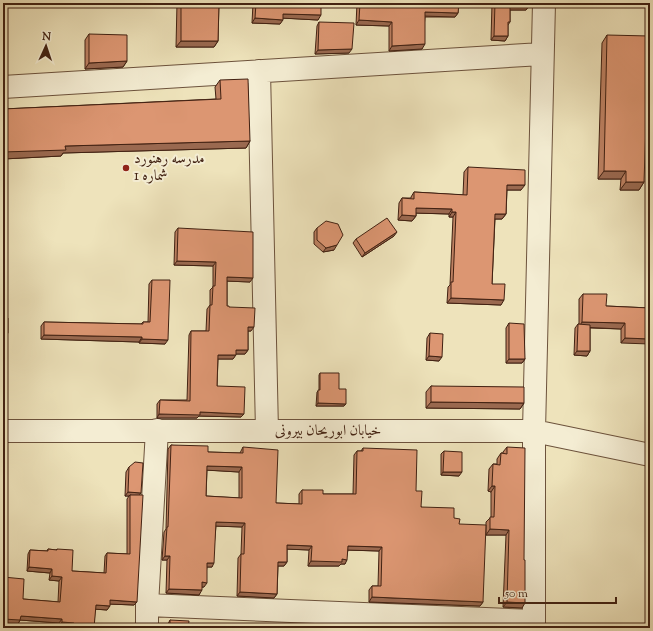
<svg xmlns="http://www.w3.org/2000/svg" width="653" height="631" font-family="'Sorts Mill Goudy',Amiri,serif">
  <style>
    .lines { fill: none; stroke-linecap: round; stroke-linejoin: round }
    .minor-casing { stroke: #6c523c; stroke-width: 24 }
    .minor { stroke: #f4edd3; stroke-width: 22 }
    .wall { fill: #bd8162; stroke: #412112; fill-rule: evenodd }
    .shaded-wall { fill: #9a6950; stroke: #412112 }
    .building { fill: #dc9672; stroke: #412112; fill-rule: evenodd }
    .poi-dot { fill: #8f2418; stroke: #f4edd3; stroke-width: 1.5 }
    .labels { text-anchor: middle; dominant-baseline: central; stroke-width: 4; stroke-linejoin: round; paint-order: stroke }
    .poi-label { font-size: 15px; fill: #412112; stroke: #f4edd3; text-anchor: start }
    .street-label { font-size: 15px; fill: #412112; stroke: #f4edd3 }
  </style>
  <rect width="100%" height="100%" fill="#eee3bb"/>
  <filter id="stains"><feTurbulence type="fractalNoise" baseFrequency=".005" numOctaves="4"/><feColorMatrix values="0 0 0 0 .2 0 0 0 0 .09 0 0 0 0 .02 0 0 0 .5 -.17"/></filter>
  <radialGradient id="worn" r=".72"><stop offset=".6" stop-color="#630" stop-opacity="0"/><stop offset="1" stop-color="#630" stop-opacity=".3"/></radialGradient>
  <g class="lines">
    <defs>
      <path id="minor" d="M259 71 267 431
        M3 87 542 54
        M3 431H534L650 455
        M147 605 534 621
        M147 628V605L157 430
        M534 628V431L544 3"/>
    </defs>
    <use href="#minor" class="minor-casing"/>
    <use href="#minor" class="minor"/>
  </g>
  <path class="wall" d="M177 3H219L218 41 214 47H176Z
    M253 3H321L318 20 283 18 280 24 252 23Z
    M357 3H459L458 13 455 17H425L422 49 389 51V26L356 25Z
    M492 3H529V6L526 10H510V22L508 25V36L505 41 491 40Z
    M319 22 349 53 315 54 317 26Z
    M89 34 127 61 123 67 85 69V40Z
    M607 35 644 182 639 190H620L621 179H598L602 43Z
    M220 80 250 141 246 148 63 153 61 156 3 159V109L216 99 215 87Z
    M468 167 521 190H507L506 214 502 219H495L492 284 501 305 447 303 448 287 450 285 453 217H449V214L416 213V216L412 221 398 220 399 203 402 198H411V197L414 192 463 195 464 172Z
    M178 228 250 282 227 281V306L251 331H248V350L245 354H236L233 359H218L217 386 241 417 199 416 197 418H157V404L160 400H187L189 335 191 331H206L207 309 210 305V290L213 287V266L174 265 175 232Z
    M317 228 334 250 323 252 314 244V232Z
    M394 236 362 257 353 243 356 239Z
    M152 280 165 344 139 343V342L41 339V326L44 322 141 324 143 322H148L149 284Z
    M583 294 606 306 650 308 621 343V329L590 328V351L587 356 574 355 575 328 578 324H579V299Z
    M509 323 525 359 522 363H506V328Z
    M430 333 439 361 426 360 427 338Z
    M320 373 339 389 344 406H316L317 392 319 390V375Z
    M431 386 524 403 520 409 426 408V392Z
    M171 445 208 452 240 453 243 447 276 503 299 504V494L302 490 323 494H353L354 455 357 451H361L363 448 416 491 421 507 454 518 459 524 483 602 480 606 369 602V590L372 586H378L379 551 348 550 345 564H341L339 566H308L309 550 287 549V562L284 566H278L277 594 274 598 237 596 238 558 241 554 242 527 216 526 212 567H207L204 587H202L199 595 166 593 167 560H162L164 532 166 529 168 449ZM207 470 239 472V498L206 496Z
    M507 447 522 608 503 607 506 535H486V522L491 517V492L488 491 489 469 493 464H497V459L501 453H503V452Z
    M444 451 459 476 441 475V454Z
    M129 467 139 495 134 605 110 604 107 610 95 609 94 628H72V627L59 626V623L20 620 18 624 23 599 58 602 59 581 49 580 50 573 27 571 28 554 30 550 47 551 48 549 56 550 57 549 72 571 104 573 105 556 107 553 127 554V499L129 496H125L126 472Z
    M170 620 188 628H168V624Z"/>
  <path class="shaded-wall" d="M3 3H8L5 7H3Z
    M580 5H592L590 7H578Z
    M510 6H529L526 10H507Z
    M425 12 458 13 455 17 422 16Z
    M283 14 321 15 318 20 280 18Z
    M255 18 283 20 280 24 252 23Z
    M359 20 392 22 389 26 356 25Z
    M494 36H508L505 41 491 40Z
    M181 41H218L214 47H176Z
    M425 44 422 49 389 51 392 46Z
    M352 49 349 53 315 54 318 50Z
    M127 61 123 67 85 69 89 63Z
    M250 141 246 148 63 153 61 156 3 159V152L65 146Z
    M604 171H626L621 179H598Z
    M626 182H644L639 190H620Z
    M507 185H525L521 190H503Z
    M416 208 452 209 449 214 413 213Z
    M452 212H456L453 217H449Z
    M495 214H506L502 219H492Z
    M402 215 416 216 412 221 398 220Z
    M397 232 394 236 362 257 365 253Z
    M337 245 334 250 323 252 326 248Z
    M177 261 216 262 213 266 174 265Z
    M227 277 253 278 250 282 225 281Z
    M451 298 504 300 501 305 447 303Z
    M582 322 625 323 621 329 579 327Z
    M248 327H254L251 331H245Z
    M3 333H8L5 337H3Z
    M44 335 142 337 139 342 41 339Z
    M625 338 650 339V344L621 343Z
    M142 339 168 340 165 344 139 343Z
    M236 350H248L245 354H233Z
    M577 351H590L587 356 574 355Z
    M218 355H236L233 359H215Z
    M429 356 442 357 439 361 426 360Z
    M509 359H525L522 363H506Z
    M431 402 524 403 520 409 426 408Z
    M318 403 346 404 344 406H316Z
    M200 412 244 414 241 417 199 416 197 418H157L159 414Z
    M207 466 242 467 239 472 204 470Z
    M443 472H462L459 476 441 475Z
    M492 486H495L491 492 488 491Z
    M128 492 141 493 138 497 130 495 129 496H125Z
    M216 522 245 523 242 527 213 526Z
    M490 529 509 530 506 535H486Z
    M287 545 312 546 309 550 284 549Z
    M348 546 382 547 379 551 345 550Z
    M165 556H170L167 560H162Z
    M342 559 347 560 345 564H341L339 566H308L311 561Z
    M278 562H287L284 566H275Z
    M207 563H214L212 567H204Z
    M29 567 52 569 50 573 27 571Z
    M52 576 62 577 59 581 49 580Z
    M202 582 207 583 204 587H199Z
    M169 589 202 590 199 595 166 593Z
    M240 592 277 594 274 598 237 596Z
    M372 597 483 602 480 606 369 602Z
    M110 600 137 602 134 605 108 604Z
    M507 602 525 603 522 608 503 607Z
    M96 605 110 606 107 610 93 609Z
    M21 616 62 619 59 623 20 620 18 624 3 623V619Z
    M62 622 74 623 72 627 59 626Z"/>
  <path class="building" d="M181 3H219L218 41H181Z
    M256 3H321V15L283 14V20L255 18Z
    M360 3H459L458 13 425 12V44L392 46V22L359 20Z
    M495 3H529V6H510V22H508V36H494Z
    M580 3H592V5H580Z
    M319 22 354 23 352 49 318 50Z
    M89 34 127 35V61L89 63Z
    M607 35 649 36 644 182H626V171H604Z
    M248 79 250 141 65 146 66 150 3 152V109L221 99 220 80Z
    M468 167 525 170V185H507L506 214H495L492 284H505L504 300 451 298V282H453L456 212H452V209L416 208V216L402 215V198L414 199V192L467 195Z
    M387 218 397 232 365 253 356 239Z
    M326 221 338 224 343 235 337 245 326 248 317 240V228Z
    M178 228 253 232V278L227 277V306H229V307L255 308 254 327H248V350H236V355H218L217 386 245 387 244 414 200 412V415L159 414 160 400 190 401 191 331H209L210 305H212L213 286H215L216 262 177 261Z
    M152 280H170L168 340 142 339V337L44 335V322L143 324V322H150Z
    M583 294H607L606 306 650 308V339L625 338V323L582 322Z
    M3 318H8V333H3Z
    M509 323 524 324 525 359H509Z
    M578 324 590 325V351H577Z
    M430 333 443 334 442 357 429 356Z
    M320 373H339V389H346V404L318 403V390H320Z
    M431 386 524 387V403L431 402Z
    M171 445 208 446V452L243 453V447L278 450 276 503 302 504V490H323V494H356L357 451H363V448L417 450 416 491H422L421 507 454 508V518L460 519 459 524 486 525 483 602 372 597V586H381L382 547 348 546 347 560 342 559V562L311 561 312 546 287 545V562H278L277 594 240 592 241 554H244L245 523 216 522 214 563H207V583L202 582V590L169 589 170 556H165L167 527H168ZM207 466 242 467V498L206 496Z
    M507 447 525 448 524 560H525V603L507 602 509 530 490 529V517H494L495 486H492L493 464 500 465 501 453 507 454Z
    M444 451 462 452V472H443Z
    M135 462 143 463 141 493 128 492 129 467Z
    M130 495H143L137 602 110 600V606L96 605 94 628H74V623L62 622V619L21 616 20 620 3 619V577L24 579 23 599 60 602 62 577 52 576V569L29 567 30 550 48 551V549L57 550V549L73 550 72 571 106 573 107 553 130 554Z
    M170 620 189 621 188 628H170Z
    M266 624 284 625V628H265Z
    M431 625 444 626V628H431Z
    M382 626H405V628H349L350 627 382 628Z"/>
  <circle class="poi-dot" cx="126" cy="168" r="4"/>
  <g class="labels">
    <g class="poi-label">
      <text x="134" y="159">مدرسه رهنورد<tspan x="134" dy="17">شماره 1</tspan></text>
    </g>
    <g class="street-label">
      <text x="328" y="431">خیابان ابوریحان بیرونی</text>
    </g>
  </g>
  <rect width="653" height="631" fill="none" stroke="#eee3bb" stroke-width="16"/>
  <rect x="4" y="4" width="645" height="623" fill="none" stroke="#412112" stroke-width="2"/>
  <rect x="8" y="8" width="637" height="615" fill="none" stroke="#412112"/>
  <g transform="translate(46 46) rotate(3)" stroke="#f4edd3" stroke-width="3" paint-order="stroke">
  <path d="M0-3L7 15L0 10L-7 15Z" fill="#412112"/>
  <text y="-6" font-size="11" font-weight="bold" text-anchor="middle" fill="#412112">N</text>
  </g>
  <path d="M499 597v6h117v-6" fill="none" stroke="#412112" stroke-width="2"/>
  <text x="505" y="597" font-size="12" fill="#412112" stroke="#f4edd3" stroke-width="3" paint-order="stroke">50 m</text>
  <rect width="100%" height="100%" filter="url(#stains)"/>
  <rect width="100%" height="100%" fill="url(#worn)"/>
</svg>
